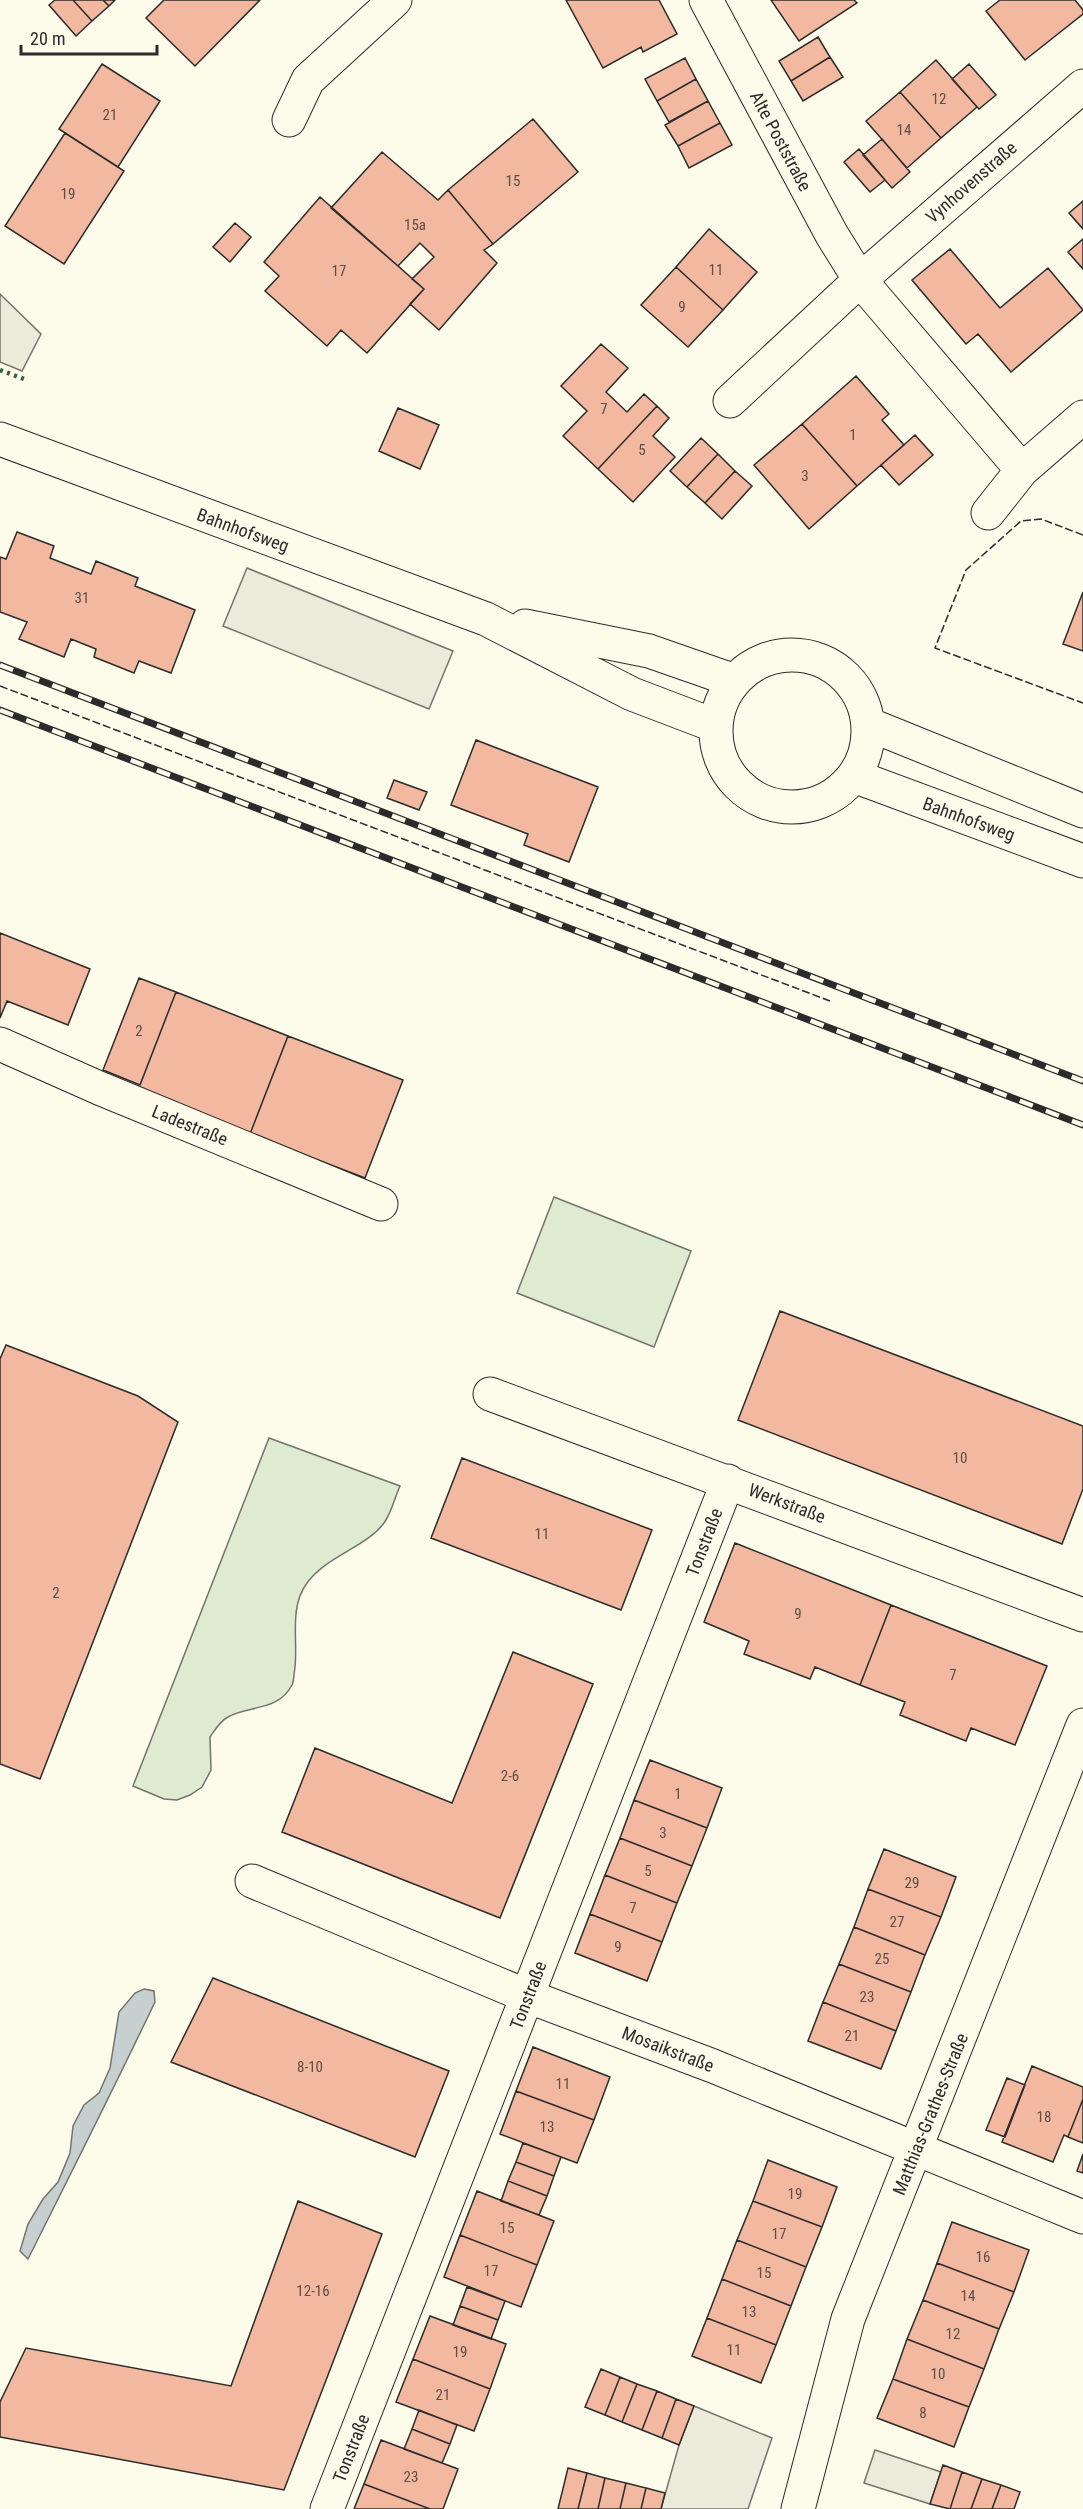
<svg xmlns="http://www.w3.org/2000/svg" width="1083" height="2509" font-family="'Roboto Condensed',sans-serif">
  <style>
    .green { fill: #deebd1; stroke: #74746e; stroke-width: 1.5 }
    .parking { fill: #eceadb; stroke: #74746e; stroke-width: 1.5 }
    .water { fill: #c7d0d0; stroke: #74746e; stroke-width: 1.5 }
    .building { fill: #f2b8a0; stroke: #2b2b2b; stroke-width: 1.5 }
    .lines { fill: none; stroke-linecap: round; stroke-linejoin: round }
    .minor-casing { stroke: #2b2b2b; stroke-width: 35 }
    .major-casing { stroke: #2b2b2b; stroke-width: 35 }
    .minor { stroke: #fdfbea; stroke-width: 33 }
    .major { stroke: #fdfbea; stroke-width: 33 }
    .rail-casing { stroke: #2b2b2b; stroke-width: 7 }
    .rail { stroke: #fdfbea; stroke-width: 4.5; stroke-dasharray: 14; stroke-linecap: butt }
    .hedge { stroke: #34623c; stroke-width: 4.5; stroke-dasharray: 3 4.5; stroke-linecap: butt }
    .fence { stroke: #2b2b2b; stroke-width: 1.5; stroke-dasharray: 8 3; stroke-linecap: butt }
    .labels { text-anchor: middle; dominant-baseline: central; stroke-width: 4.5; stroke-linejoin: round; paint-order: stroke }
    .number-label { font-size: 15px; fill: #5d4e48 }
    .street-label { font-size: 18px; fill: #2b2b2b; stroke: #fdfbea }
  </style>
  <rect width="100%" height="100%" fill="#fdfbea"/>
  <path class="green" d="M554 1197 691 1251 654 1347 517 1293Z
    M269 1438 400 1486C395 1497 392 1510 386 1520 369 1547 327 1555 307 1583 289 1607 298 1639 295 1667 294 1673 294 1681 292 1685 278 1712 248 1705 228 1717 220 1721 215 1730 210 1737L211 1770 202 1787 190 1795 177 1800 164 1799 133 1786Z"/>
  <path class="parking" d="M0 294 41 334 22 371 0 362Z
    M247 568 453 651 429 709 223 626Z
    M694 2406 772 2438 748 2509H661L679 2445Z
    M875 2450 941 2472 930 2504 864 2483Z"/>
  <path class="water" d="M144 1989 154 1991 155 2002C114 2088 71 2173 28 2259L20 2251 28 2224 43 2199 58 2182 70 2153 73 2126 84 2105 99 2093 110 2068 119 2012 135 1993Z"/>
  <path class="building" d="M55 0H73L92 21 76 36 49 5Z
    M73 0H103L109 6 92 21Z
    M103 0H115L109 6Z
    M164 0H260L195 66 146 18Z
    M566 0H659L677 34 643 52 641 47 603 68Z
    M771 0H854L857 3 799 41Z
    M1000 0H1075L1083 10V14L1025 60 986 11Z
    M818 37 830 57 791 81 779 61Z
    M830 57 843 77 803 101 791 81Z
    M685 58 696 79 657 101 645 79Z
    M936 60 977 107 941 138 900 92Z
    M102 64 160 101 118 167 59 129Z
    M969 64 996 95 979 109 952 79Z
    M696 79 708 101 669 122 657 101Z
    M900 92 941 138 907 168 866 121Z
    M708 101 720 123 678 146 665 125Z
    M533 119 578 172 493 244 448 190Z
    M720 123 732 145 689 168 678 146Z
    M65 133 124 171 64 264 5 226Z
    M882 139 910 172 892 188 863 155Z
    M859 149 885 180 870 192 844 162Z
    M382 152 438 200 448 190 493 244 484 250 497 263 439 330 410 304 424 289 412 279 434 257 420 243 398 266 331 208Z
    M320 197 424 289 367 353 341 330 327 346 265 291 279 276 264 262Z
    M1083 201V229L1069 213Z
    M235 223 251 237 230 262 213 247Z
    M709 229 757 272 723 310 676 267Z
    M1083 239V269L1068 252Z
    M950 249 1000 308 1048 268 1083 310 1011 372 978 334 966 344 912 280Z
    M676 267 723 310 688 347 641 305Z
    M601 344 628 368 606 392 627 412 644 394 657 406 598 469 563 436 587 411 561 386Z
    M856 376 889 414 882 420 904 445 857 486 802 424Z
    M657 406 669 418 653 436 675 457 633 502 598 469Z
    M398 408 439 425 420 469 379 451Z
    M802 424 857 486 809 529 754 465Z
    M915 435 933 455 899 485 881 465Z
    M701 438 718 454 687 487 670 471Z
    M718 454 735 471 705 503 687 487Z
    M735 471 752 486 722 519 705 503Z
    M17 532 54 546 50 558 91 574 96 561 138 578 135 586 195 610 171 673 139 661 134 673 94 657 96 649 71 639 64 657 19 639 27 622 0 612V557L6 559Z
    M1083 592V651L1063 644Z
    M476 740 598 787 569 862 524 845 528 834 451 805Z
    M394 780 427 792 419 810 387 798Z
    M0 933 90 969 68 1025 7 1001 0 1018Z
    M139 978 176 992 140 1085 103 1070Z
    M176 992 288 1036 250 1134 138 1090Z
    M288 1036 403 1080 365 1178 250 1134Z
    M780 1311 1083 1426V1489L1062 1544 738 1420Z
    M6 1345 138 1396 178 1422 40 1779 0 1764V1359Z
    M462 1458 652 1530 621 1610 431 1538Z
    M735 1543 891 1605 860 1685 815 1667 810 1679 744 1654 749 1641 704 1622Z
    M891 1605 1047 1666 1015 1745 971 1728 966 1741 900 1715 905 1702 860 1685Z
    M513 1652 593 1684 500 1918 282 1832 315 1748 452 1803Z
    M650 1760 722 1788 707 1828 634 1800Z
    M634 1800 707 1828 692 1866 620 1838Z
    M620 1838 692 1866 677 1903 605 1875Z
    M884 1849 956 1877 941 1917 868 1889Z
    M605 1875 677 1903 662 1942 590 1914Z
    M868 1889 941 1917 925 1955 854 1927Z
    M590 1914 662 1942 647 1981 575 1953Z
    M854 1927 925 1955 911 1992 839 1964Z
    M839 1964 911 1992 896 2031 823 2002Z
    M213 1978 449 2071 415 2157 171 2062Z
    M823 2002 896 2031 881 2069 808 2041Z
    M533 2047 610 2077 594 2120 516 2091Z
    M1032 2066 1083 2087V2099L1068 2137 1064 2135 1053 2162 1002 2142Z
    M1007 2078 1025 2085 1005 2137 986 2130Z
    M516 2091 594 2120 577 2163 500 2134Z
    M1083 2099V2143L1068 2137Z
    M523 2143 561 2157 554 2176 516 2162Z
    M1083 2154V2173L1077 2171Z
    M768 2160 837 2187 822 2227 753 2201Z
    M516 2162 554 2176 547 2196 508 2181Z
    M508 2181 547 2196 539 2215 501 2201Z
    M477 2191 554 2221 537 2265 460 2235Z
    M298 2201 382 2234 284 2490 0 2437V2402L26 2348 231 2386Z
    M753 2201 822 2227 806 2267 737 2240Z
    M952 2222 1029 2250 1014 2292 937 2263Z
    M460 2235 537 2265 521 2307 444 2277Z
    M737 2240 806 2267 791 2306 722 2279Z
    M937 2263 1014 2292 999 2329 923 2300Z
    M722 2279 791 2306 776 2345 707 2318Z
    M467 2287 505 2301 498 2320 460 2306Z
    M923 2300 999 2329 984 2369 907 2339Z
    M460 2306 498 2320 491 2339 453 2325Z
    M430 2316 506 2344 490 2389 413 2359Z
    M707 2318 776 2345 761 2383 692 2356Z
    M907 2339 984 2369 969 2407 893 2379Z
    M413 2359 490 2389 474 2431 396 2402Z
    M601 2369 620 2377 605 2415 585 2407Z
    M620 2377 637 2384 622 2422 605 2415Z
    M893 2379 969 2407 954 2447 877 2418Z
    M637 2384 657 2391 642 2430 622 2422Z
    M657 2391 676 2399 662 2438 642 2430Z
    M676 2399 694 2406 679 2445 662 2438Z
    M419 2410 457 2425 450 2444 412 2429Z
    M412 2429 450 2444 442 2463 404 2449Z
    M381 2440 458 2469 443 2509H430L364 2484Z
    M943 2465 962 2472 950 2509 930 2504Z
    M568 2468 587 2473 578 2509H558Z
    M962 2472 982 2479 971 2509H950Z
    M587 2473 605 2478 598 2509H578Z
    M605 2478 626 2483 620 2509H598Z
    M982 2479 1001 2485 992 2509H971Z
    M626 2483 646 2488 641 2509H620Z
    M364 2484 430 2509H354Z
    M1001 2485 1020 2492 1014 2509H992Z
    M646 2488 665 2493 661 2509H641Z"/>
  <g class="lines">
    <defs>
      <path id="minor" d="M706 0 832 235 860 280 1022 470
        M289 120 308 80 395 0
        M730 401 860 280 1083 86
        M988 513 1022 470 1083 417
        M0 1044 99 1088 381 1204
        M490 1394 1083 1615
        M252 1881 527 1996 713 2066 1083 2217
        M327 2509 728 1481
        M798 2509 848 2319 1083 1725"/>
      <path id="major" d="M0 439 486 619 632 694 716 726
        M525 626 649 651 735 681
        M716 731a76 76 0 1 1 152 0a76 76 0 1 1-152 0Z
        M868 724 1083 811
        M854 776 1083 861"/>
    </defs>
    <use href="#minor" class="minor-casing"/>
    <use href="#major" class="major-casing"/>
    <use href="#minor" class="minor"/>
    <use href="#major" class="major"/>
    <defs>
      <path id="rail" d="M0 665 1083 1081
        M0 710 1083 1125"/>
    </defs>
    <use href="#rail" class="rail-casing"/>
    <use href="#rail" class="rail"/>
    <path class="hedge" d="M0 370 24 379"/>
    <path class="fence" d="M1083 535 1041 519 1021 521 966 570 935 648 1083 703
      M0 686 830 1001"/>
  </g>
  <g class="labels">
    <g class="number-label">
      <text x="939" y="99">12</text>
      <text x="110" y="115">21</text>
      <text x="904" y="130">14</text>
      <text x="513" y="181">15</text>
      <text x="68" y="194">19</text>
      <text x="415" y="225">15a</text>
      <text x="716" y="270">11</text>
      <text x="339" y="271">17</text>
      <text x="682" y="307">9</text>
      <text x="604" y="409">7</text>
      <text x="853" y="435">1</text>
      <text x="642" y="450">5</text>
      <text x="805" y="476">3</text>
      <text x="82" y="598">31</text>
      <text x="139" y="1031">2</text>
      <text x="960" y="1458">10</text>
      <text x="542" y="1534">11</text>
      <text x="56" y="1593">2</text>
      <text x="798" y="1614">9</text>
      <text x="953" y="1675">7</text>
      <text x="510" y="1776">2-6</text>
      <text x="678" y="1794">1</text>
      <text x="663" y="1833">3</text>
      <text x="648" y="1871">5</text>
      <text x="912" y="1883">29</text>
      <text x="633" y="1908">7</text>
      <text x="897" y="1922">27</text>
      <text x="618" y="1947">9</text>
      <text x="882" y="1959">25</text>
      <text x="867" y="1997">23</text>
      <text x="852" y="2036">21</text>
      <text x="310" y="2067">8-10</text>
      <text x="563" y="2084">11</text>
      <text x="1044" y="2117">18</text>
      <text x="547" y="2127">13</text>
      <text x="795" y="2194">19</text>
      <text x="507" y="2228">15</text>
      <text x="779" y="2234">17</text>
      <text x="983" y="2257">16</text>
      <text x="491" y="2271">17</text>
      <text x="764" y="2273">15</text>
      <text x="313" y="2291">12-16</text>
      <text x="968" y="2296">14</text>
      <text x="749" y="2312">13</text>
      <text x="953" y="2334">12</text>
      <text x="734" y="2350">11</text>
      <text x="460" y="2352">19</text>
      <text x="938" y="2374">10</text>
      <text x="443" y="2395">21</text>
      <text x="923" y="2413">8</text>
      <text x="411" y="2477">23</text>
    </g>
    <g class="street-label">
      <text transform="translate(781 141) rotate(62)">Alte Poststraße</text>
      <text transform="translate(971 182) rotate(-41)">Vynhovenstraße</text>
      <text transform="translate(243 530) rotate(20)">Bahnhofsweg</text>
      <text transform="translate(969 819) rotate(20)">Bahnhofsweg</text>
      <text transform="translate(190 1125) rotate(22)">Ladestraße</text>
      <text transform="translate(787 1503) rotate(21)">Werkstraße</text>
      <text transform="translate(704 1542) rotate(-69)">Tonstraße</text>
      <text transform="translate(528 1995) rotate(-69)">Tonstraße</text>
      <text transform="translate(668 2049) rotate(21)">Mosaikstraße</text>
      <text transform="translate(930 2114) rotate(-68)">Matthias-Grathes-Straße</text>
      <text transform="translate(351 2448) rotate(-69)">Tonstraße</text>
    </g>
  </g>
  <path d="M21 45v9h136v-9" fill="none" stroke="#2b2b2b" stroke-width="3"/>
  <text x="30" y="45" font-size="18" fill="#2b2b2b" stroke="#fdfbea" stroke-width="4.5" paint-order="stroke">20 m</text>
</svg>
